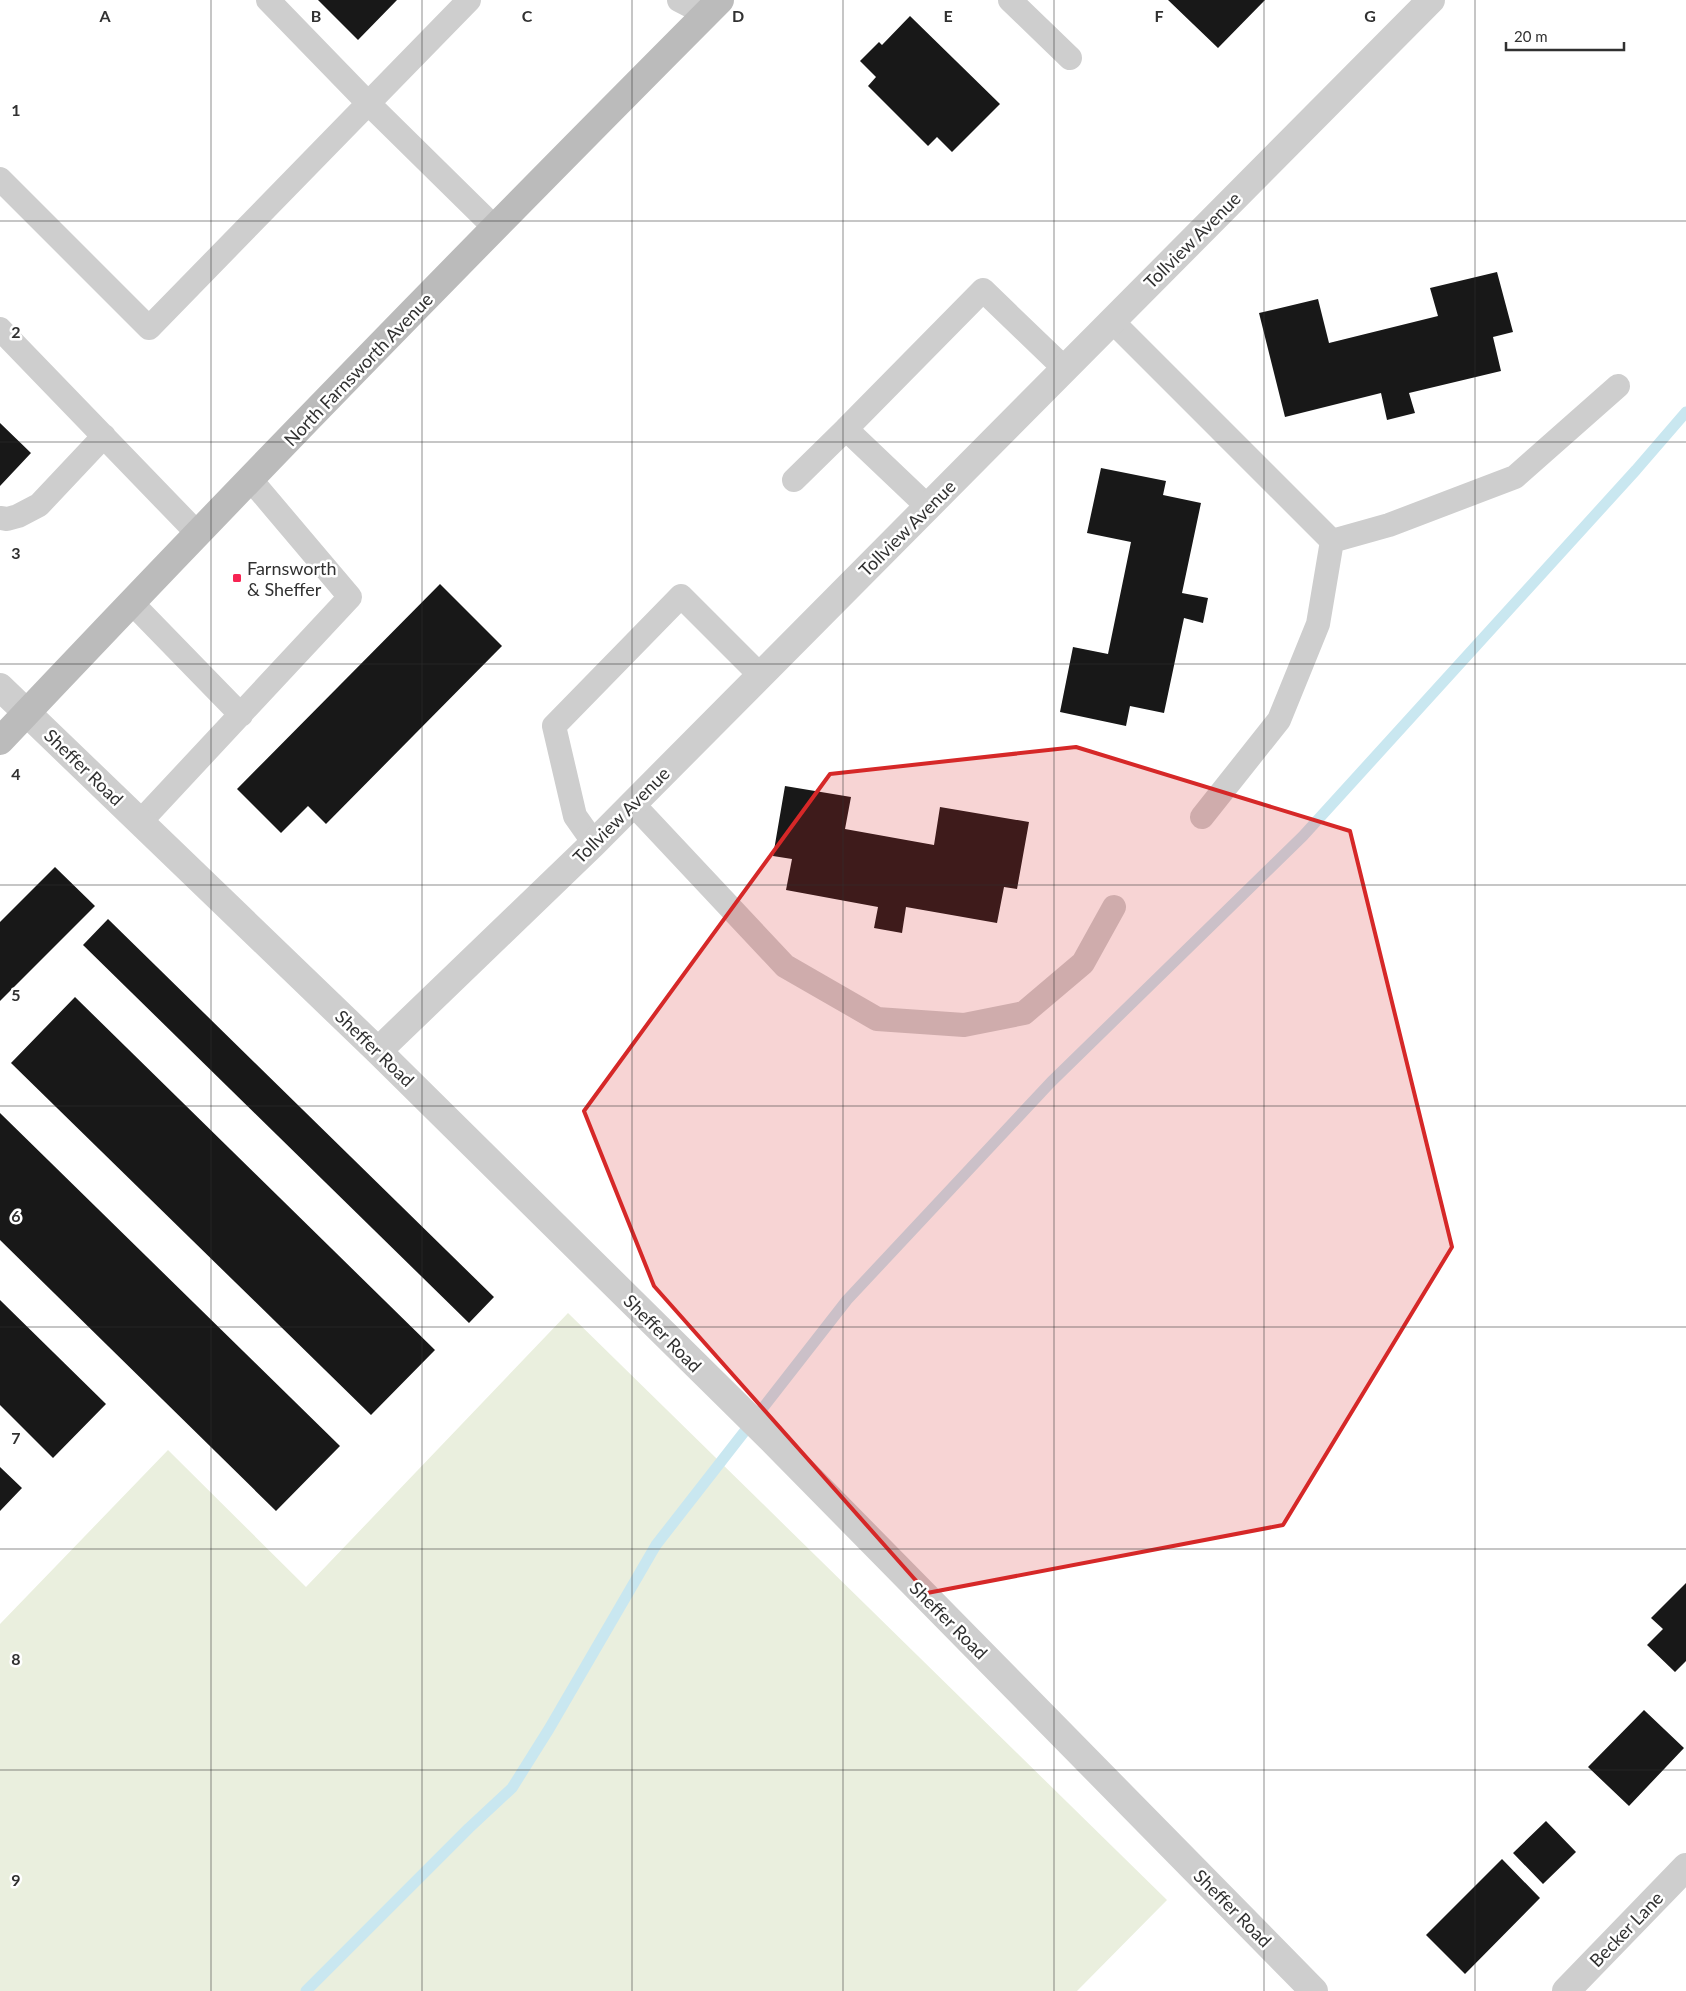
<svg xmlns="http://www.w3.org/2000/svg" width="1686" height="1991" font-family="Lato,sans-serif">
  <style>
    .green { fill: #eaefde }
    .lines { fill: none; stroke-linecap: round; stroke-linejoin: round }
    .stream { stroke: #c9e7f0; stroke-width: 11 }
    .building { fill: #181818 }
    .service { stroke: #cecece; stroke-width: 24 }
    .minor { stroke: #cecece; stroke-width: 28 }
    .tertiary { stroke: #cecece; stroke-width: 28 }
    .secondary { stroke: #bbb; stroke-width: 28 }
    .marked { fill: #d62828; fill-opacity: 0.2; stroke: #d62828; stroke-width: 4; stroke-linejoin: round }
    .grid { fill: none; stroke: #313131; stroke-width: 1; stroke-opacity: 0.55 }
    .poi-dot { fill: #f72453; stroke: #fff; stroke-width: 2 }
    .labels { text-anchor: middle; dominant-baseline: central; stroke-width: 5; stroke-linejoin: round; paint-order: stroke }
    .street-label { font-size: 18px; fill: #313131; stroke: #fff }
    .poi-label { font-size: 18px; fill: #313131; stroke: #fff; text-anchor: start }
    .grid-label { font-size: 16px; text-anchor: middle; font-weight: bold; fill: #313131; stroke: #fff; stroke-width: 5; stroke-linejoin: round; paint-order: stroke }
  </style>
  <rect width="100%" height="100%" fill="#fff"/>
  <path class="green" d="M568 1313 1167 1900 1077 1991H0V1624L168 1450 306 1587Z"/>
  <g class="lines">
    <path class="stream" d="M306 1991 469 1828 512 1788 549 1729 656 1545 847 1300 1051 1082 1303 836 1636 470 1686 412"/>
  </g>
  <path class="building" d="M318 0H397L358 40Z
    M1168 0H1265L1218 48Z
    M910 16 1000 104 952 152 937 137 928 146 868 86 876 77 860 61 879 42 882 45Z
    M1497 272 1513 332 1493 337 1501 371 1409 393 1415 413 1387 420 1381 393 1285 417 1259 313 1318 299 1329 343 1438 316 1430 288Z
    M0 423 31 453 0 486Z
    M1101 468 1166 481 1163 495 1201 503 1182 593 1208 598 1203 623 1184 618 1164 713 1130 706 1126 726 1060 712 1073 647 1108 654 1131 542 1087 533Z
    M440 584 502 646 326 824 308 806 281 833 237 789Z
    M785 786 851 797 845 829 934 845 940 807 1029 822 1017 889 1004 887 997 923 906 907 902 933 874 928 878 907 786 890 792 859 773 856Z
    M55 867 95 906 0 1001V922Z
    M108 919 494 1297 469 1323 83 945Z
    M75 997 435 1350 371 1415 11 1063Z
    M0 1113 340 1446 276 1511 0 1240Z
    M0 1300 106 1404 53 1458 0 1405Z
    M0 1467 22 1488 0 1511Z
    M1686 1583V1661L1675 1672 1647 1645 1663 1629 1651 1618Z
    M1644 1710 1684 1748 1629 1806 1588 1767Z
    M1546 1821 1576 1852 1543 1884 1513 1853Z
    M1502 1859 1540 1898 1465 1974 1426 1935Z"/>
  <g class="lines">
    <path class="service" d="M268 0 368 103 495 228
      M679 0 706 14
      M1010 0 1070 58
      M0 179 149 328 469 0
      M1112 321 1332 541
      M0 329 198 534
      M846 429 983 290 1065 369
      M794 480 846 429 928 507
      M0 518 7 519 18 516 39 505 104 436
      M131 602 241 715
      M633 804 785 966 877 1019 964 1025 1024 1013 1083 963 1114 907
      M1202 817 1279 720 1318 624 1332 541 1389 525 1515 477 1618 386
      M141 821 350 597 251 480
      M594 843 575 816 554 726 681 596 760 675"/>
    <path class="minor" d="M27 713 378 1051 774 1442 1314 1991
      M378 1051 594 843 1431 0
      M1566 1991 1686 1867"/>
    <path class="tertiary" d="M0 687 27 713"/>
    <path class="secondary" d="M0 741C236 491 477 244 720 0"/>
  </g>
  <path class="marked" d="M1076 747 1350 831 1452 1247 1283 1525 927 1593 654 1286 584 1111 830 774Z"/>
  <path class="grid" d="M211 0V1991M422 0V1991M632 0V1991M843 0V1991M1054 0V1991M1264 0V1991M1475 0V1991M0 221H1686M0 442H1686M0 664H1686M0 885H1686M0 1106H1686M0 1327H1686M0 1549H1686M0 1770H1686"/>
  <rect class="poi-dot" x="232" y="573" width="10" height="10" rx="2.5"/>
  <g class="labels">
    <g class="street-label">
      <text transform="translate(1192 240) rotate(-45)">Tollview Avenue</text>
      <text transform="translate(358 369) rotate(-46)">North Farnsworth Avenue</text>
      <text transform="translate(907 528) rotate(-45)">Tollview Avenue</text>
      <text transform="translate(84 767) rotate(44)">Sheffer Road</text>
      <text transform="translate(621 815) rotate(-45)">Tollview Avenue</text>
      <text transform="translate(375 1048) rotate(44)">Sheffer Road</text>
      <text transform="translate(663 1333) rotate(45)">Sheffer Road</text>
      <text transform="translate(949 1620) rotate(45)">Sheffer Road</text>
      <text transform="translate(1233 1908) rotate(45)">Sheffer Road</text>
      <text transform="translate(1626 1929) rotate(-46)">Becker Lane</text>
    </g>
    <g class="poi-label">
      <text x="247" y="568">Farnsworth<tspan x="247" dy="21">&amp; Sheffer</tspan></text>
    </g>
  </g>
  <g class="grid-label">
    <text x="105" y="22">A</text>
    <text x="316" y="22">B</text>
    <text x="527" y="22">C</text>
    <text x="738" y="22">D</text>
    <text x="948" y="22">E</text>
    <text x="1159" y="22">F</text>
    <text x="1370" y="22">G</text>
    <text x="16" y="116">1</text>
    <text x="16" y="338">2</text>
    <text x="16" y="559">3</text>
    <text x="16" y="780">4</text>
    <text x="16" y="1001">5</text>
    <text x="16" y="1222">6</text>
    <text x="16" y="1444">7</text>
    <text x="16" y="1665">8</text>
    <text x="16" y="1886">9</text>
  </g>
  <path d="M1506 42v8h118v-8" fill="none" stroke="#313131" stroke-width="2.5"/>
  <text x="1514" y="42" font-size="15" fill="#313131" stroke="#ffffff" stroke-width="4" paint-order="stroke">20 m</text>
</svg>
